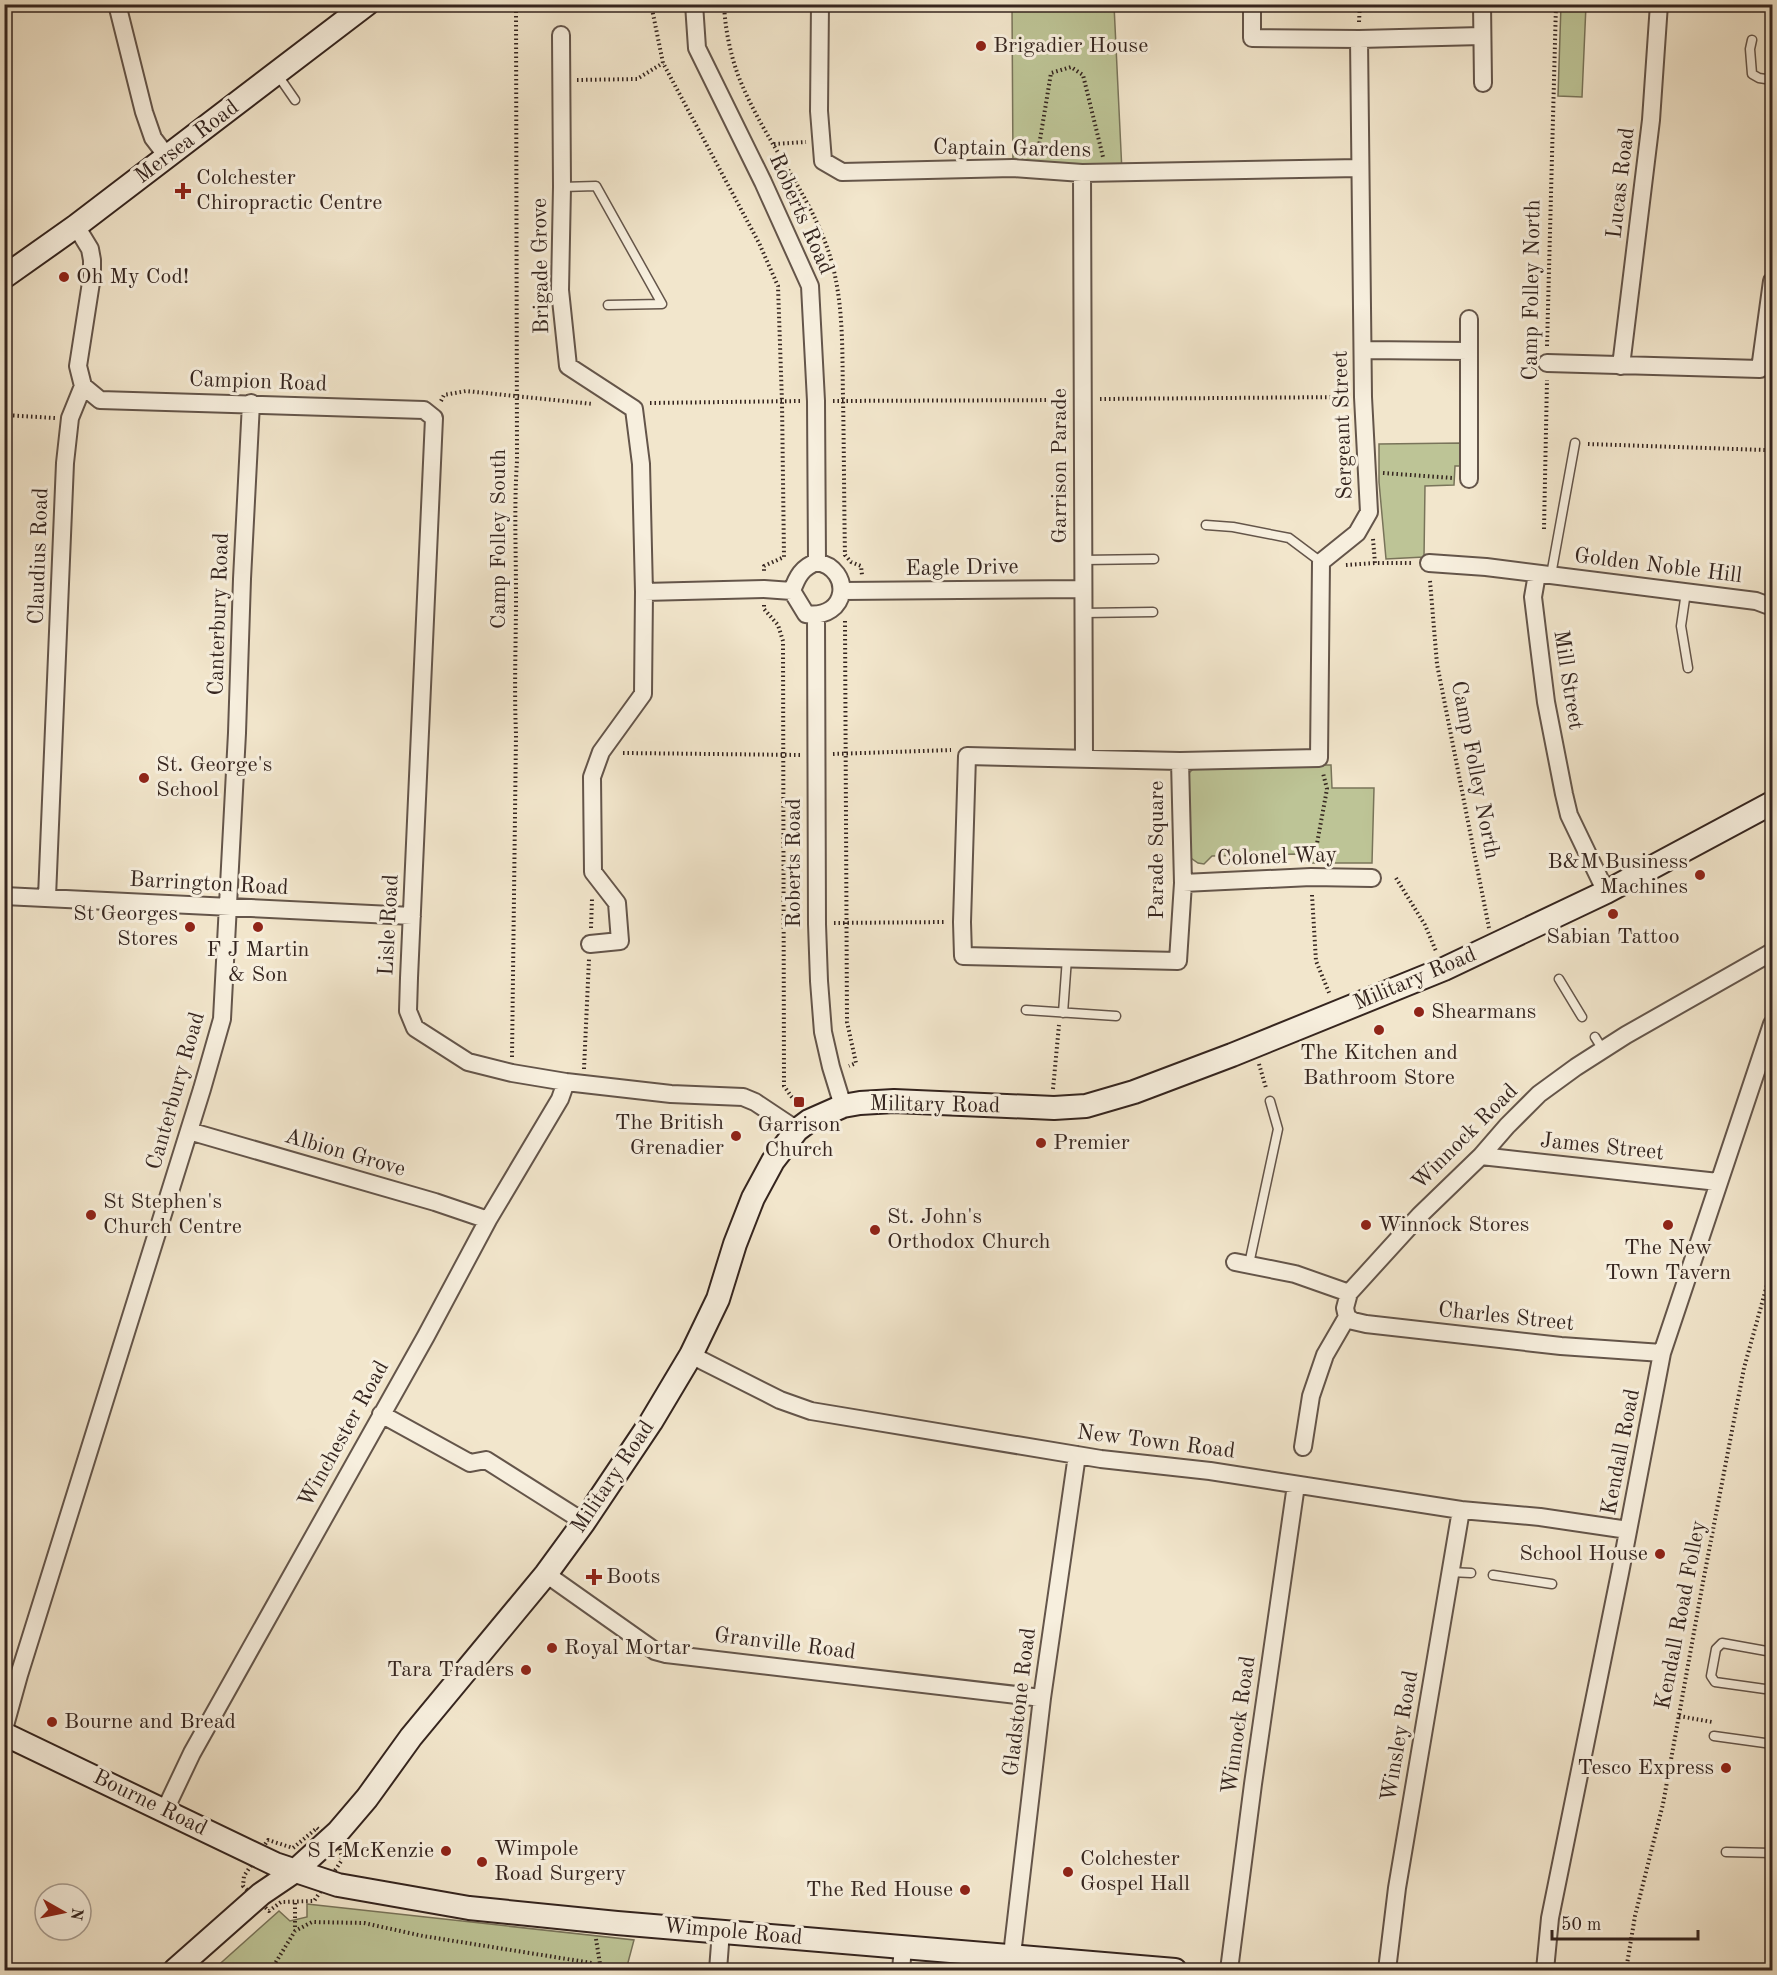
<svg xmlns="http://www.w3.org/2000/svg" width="1777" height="1975" font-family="'Old Standard TT',serif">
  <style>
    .green { fill: #bdc496; stroke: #79745a; stroke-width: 1.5 }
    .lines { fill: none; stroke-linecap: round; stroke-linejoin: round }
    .lane-casing { stroke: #64554a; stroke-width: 11 }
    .street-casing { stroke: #64554a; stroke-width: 20 }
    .secondary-casing { stroke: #35251f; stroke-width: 26 }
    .path { stroke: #35251f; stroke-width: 4; stroke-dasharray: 1.5 3; stroke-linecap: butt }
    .lane { stroke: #f7efde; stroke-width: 8 }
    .street { stroke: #f7efde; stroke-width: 16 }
    .secondary { stroke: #f7efde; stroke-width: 22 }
    .poi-dot { fill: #8f2418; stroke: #f7efde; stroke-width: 2 }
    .labels { text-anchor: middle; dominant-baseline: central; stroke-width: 6; stroke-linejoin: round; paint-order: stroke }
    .poi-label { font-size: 22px; fill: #35251f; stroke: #f7efde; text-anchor: start }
    .street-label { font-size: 22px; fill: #35251f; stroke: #f7efde }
  </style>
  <rect width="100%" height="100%" fill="#f2e6cc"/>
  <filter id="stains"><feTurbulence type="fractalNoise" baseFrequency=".00333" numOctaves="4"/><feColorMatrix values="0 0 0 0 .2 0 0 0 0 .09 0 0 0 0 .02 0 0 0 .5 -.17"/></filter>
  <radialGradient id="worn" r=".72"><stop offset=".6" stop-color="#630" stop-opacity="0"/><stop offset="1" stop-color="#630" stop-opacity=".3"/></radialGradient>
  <path class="green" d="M1012 5H1114L1122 172 1013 168Z
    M1561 5H1586L1582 97 1558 96Z
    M1461 443V466H1455L1454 485 1425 486 1424 557 1386 559 1379 482V444Z
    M1197 765H1331L1332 788H1374L1372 863H1308L1298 854 1212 856 1204 864 1198 863 1188 856V774Z
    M307 1904 634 1940 626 1970H213L279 1911 290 1921 307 1917Z"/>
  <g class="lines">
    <defs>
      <path id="lane" d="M1752 40 1750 49 1752 74 1759 78 1772 80
        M277 74 295 100
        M562 187 596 186 662 304 608 305
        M1206 525 1233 527 1289 538 1321 562
        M1083 560 1154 559
        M1551 575 1575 443
        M1686 592 1681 626 1688 668
        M1083 613 1153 612
        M1559 979 1582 1017
        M1026 1010 1116 1016
        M1063 1013 1067 958
        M1595 1037 1603 1050
        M1249 1264 1278 1129 1270 1101
        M1450 1572 1471 1573
        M1493 1575 1552 1584
        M1772 1652 1722 1643 1716 1649 1711 1676 1715 1682 1772 1690
        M1714 1736 1772 1744
        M1726 1852 1772 1853"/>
      <path id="street" d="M117 4 144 112 153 138 166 155
        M694 4 697 48 763 182 810 286 816 401 817 562
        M820 4 819 111 823 161 842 172 1013 168 1082 173 1360 168
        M1252 4V38L1359 39 1482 36
        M1482 4 1483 83
        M561 35 562 187 560 290 568 366 634 409 641 464 644 592 764 589 792 591
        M1082 173 1084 759
        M1469 319V479
        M1363 350 1469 351
        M1547 363 1760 369 1772 281
        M1621 366 1651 120 1659 4
        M83 386 100 400 424 410 434 418 409 978 408 1011 415 1028 468 1062 512 1073 566 1082 671 1094 743 1097 755 1102 797 1130
        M817 562C853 569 849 620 806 614L792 591C797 577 802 567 817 562Z
        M1429 563 1486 567 1756 601 1772 607
        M1537 574 1533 597 1538 638 1546 702 1564 794 1569 815 1606 892
        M842 591 1083 589
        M816 616 817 924 819 981 823 1032 831 1067 843 1106
        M1180 761 1183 883 1178 961 963 956 962 922 967 756 1180 761 1319 758 1321 562 1357 533 1369 512 1363 397 1359 39
        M1183 883 1311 877 1372 878
        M4 896 412 916
        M47 897 65 463 70 418 83 386 78 366 92 276V260L90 249 76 226
        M590 944 620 941 617 903 593 872 592 777 601 752 643 694 644 592
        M189 1131 435 1202 488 1220
        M1481 1156 1718 1182
        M1235 1262 1295 1274 1349 1293
        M1347 1317 1353 1321 1366 1324 1561 1346 1662 1353
        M691 1355 780 1400 811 1411 1101 1459 1210 1471 1461 1510 1540 1517 1628 1530
        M381 1414 470 1463 486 1460 584 1522
        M1303 1447 1311 1396 1325 1355 1347 1317 1345 1308 1349 1293 1420 1215 1481 1156 1507 1126 1539 1094 1576 1067 1626 1035 1772 952
        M546 1574 655 1651 666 1654 1042 1698
        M4 1729 19 1675 202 1089 222 1019 237 733 242 579 251 403
        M165 1810 192 1753 426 1336 488 1220 560 1099 566 1082
        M1012 1955 1042 1698 1077 1455
        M718 1970 721 1931
        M901 1970 903 1947
        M1229 1970 1253 1784 1296 1485
        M1387 1970 1397 1888 1461 1510
        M1545 1970 1550 1918 1620 1573 1662 1353 1772 1024"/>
      <path id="secondary" d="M4 277 76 226 367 4
        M4 1734 275 1864 338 1885 469 1908 617 1923 1175 1970
        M175 1970 261 1894 295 1871 338 1832 367 1798 411 1737 546 1574 584 1522 651 1422 691 1355 718 1299 735 1244 753 1198 773 1161 797 1130 809 1121 843 1106 860 1103 894 1101 1054 1108 1086 1106 1134 1092 1232 1055 1444 969 1606 892 1772 803"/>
    </defs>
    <use href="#lane" class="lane-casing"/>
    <use href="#street" class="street-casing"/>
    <use href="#secondary" class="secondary-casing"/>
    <path class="path" d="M651 4 663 63 759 243 778 286 782 402 784 557 764 566V573
      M724 4C725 28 730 53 738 75 762 138 808 189 829 253 844 300 842 348 843 397 844 450 844 502 845 555L851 562 861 566 862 575
      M1359 22 1360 4
      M577 80 637 79 663 63
      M774 144 806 142
      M1038 152 1051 73 1071 67 1083 75 1103 157
      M1547 346 1556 4
      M1100 399 1347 397
      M441 401 444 395 466 391 593 404
      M833 401 1068 400
      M650 403 801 401
      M4 415 55 418
      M1588 444 1765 450 1772 446
      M1383 473 1453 478
      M1544 529 1547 380
      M1373 539 1375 563H1412
      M1346 565 1375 563
      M1430 581 1437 664 1489 928
      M764 605V609L778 625 783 641 784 1086 798 1106
      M845 621 847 1022 856 1063 849 1066
      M623 753 801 755
      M833 754 951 750
      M1314 860 1327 789 1323 773
      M1396 878 1425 925 1436 951
      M1312 895 1316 961 1330 995
      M834 923 946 922
      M591 928 592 899
      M512 1057 516 734C514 688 516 642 516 596 516 551 514 506 517 461L516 4
      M1259 1064 1266 1088
      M584 1069 589 959
      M1053 1089 1059 1025
      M1679 1716 1712 1722V1724
      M317 1828 340 1847 342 1860 314 1901 281 1902 269 1911 243 1886 244 1876 268 1840 293 1848Z
      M295 1903V1930
      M596 1939 601 1970
      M271 1970 295 1931 312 1922 364 1923 423 1936 592 1963 599 1970
      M1626 1970 1635 1916 1663 1804 1703 1582 1744 1368 1772 1267"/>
    <use href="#lane" class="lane"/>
    <use href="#street" class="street"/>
    <use href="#secondary" class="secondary"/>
  </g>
  <g class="poi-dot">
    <circle cx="981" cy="46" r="6"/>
    <path d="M180 182h6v6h6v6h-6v6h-6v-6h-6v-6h6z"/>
    <circle cx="64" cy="277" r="6"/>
    <circle cx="144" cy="778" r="6"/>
    <circle cx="1700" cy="875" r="6"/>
    <circle cx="1613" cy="914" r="6"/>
    <circle cx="190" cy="927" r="6"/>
    <circle cx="258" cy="927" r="6"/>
    <circle cx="1419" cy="1012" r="6"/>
    <circle cx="1379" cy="1030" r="6"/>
    <rect x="793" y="1096" width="12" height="12" rx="3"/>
    <circle cx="736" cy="1136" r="6"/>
    <circle cx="1041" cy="1143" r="6"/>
    <circle cx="91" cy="1215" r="6"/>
    <circle cx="1366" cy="1225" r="6"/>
    <circle cx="1668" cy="1225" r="6"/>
    <circle cx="875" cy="1230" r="6"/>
    <circle cx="1660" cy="1554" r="6"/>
    <path d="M591 1568h6v6h6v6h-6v6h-6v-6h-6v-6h6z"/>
    <circle cx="552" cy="1648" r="6"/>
    <circle cx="526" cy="1670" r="6"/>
    <circle cx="52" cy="1722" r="6"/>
    <circle cx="1726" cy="1768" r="6"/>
    <circle cx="446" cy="1851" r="6"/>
    <circle cx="482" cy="1862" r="6"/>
    <circle cx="1068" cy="1872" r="6"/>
    <circle cx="965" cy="1890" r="6"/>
  </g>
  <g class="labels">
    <g class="poi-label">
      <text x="993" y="46">Brigadier House</text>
      <text x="196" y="178">Colchester<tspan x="196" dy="25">Chiropractic Centre</tspan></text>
      <text x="76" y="277">Oh My Cod!</text>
      <text x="156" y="765">St. George's<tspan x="156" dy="25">School</tspan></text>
      <text x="1688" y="862" text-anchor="end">B&amp;M Business<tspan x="1688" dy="25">Machines</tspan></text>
      <text x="178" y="914" text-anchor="end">St Georges<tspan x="178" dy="25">Stores</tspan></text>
      <text x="1613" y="937" text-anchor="middle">Sabian Tattoo</text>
      <text x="258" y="950" text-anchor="middle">F J Martin<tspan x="258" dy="25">&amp; Son</tspan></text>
      <text x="1431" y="1012">Shearmans</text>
      <text x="1379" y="1053" text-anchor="middle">The Kitchen and<tspan x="1379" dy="25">Bathroom Store</tspan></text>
      <text x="724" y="1123" text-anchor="end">The British<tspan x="724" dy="25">Grenadier</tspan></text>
      <text x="799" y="1125" text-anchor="middle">Garrison<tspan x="799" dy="25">Church</tspan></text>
      <text x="1053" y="1143">Premier</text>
      <text x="103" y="1202">St Stephen's<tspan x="103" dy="25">Church Centre</tspan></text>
      <text x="887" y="1217">St. John's<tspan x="887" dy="25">Orthodox Church</tspan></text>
      <text x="1378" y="1225">Winnock Stores</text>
      <text x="1668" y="1248" text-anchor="middle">The New<tspan x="1668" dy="25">Town Tavern</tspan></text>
      <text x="1648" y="1554" text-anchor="end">School House</text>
      <text x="606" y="1577">Boots</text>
      <text x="564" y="1648">Royal Mortar</text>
      <text x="514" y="1670" text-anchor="end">Tara Traders</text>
      <text x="64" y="1722">Bourne and Bread</text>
      <text x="1714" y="1768" text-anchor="end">Tesco Express</text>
      <text x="494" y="1849">Wimpole<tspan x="494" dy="25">Road Surgery</tspan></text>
      <text x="434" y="1851" text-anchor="end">S I McKenzie</text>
      <text x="1080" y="1859">Colchester<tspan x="1080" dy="25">Gospel Hall</tspan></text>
      <text x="953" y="1890" text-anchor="end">The Red House</text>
    </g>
    <g class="street-label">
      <text transform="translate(187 142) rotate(-37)">Mersea Road</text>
      <text transform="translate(1012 149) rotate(1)">Captain Gardens</text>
      <text transform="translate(1621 183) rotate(-83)">Lucas Road</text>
      <text transform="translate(801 214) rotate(66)">Roberts Road</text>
      <text transform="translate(541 266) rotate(-91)">Brigade Grove</text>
      <text transform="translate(1532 290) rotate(-89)">Camp Folley North</text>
      <text transform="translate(258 382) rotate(2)">Campion Road</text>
      <text transform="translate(1343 425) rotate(-92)">Sergeant Street</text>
      <text transform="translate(1060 466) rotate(-90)">Garrison Parade</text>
      <text transform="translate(499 539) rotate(-90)">Camp Folley South</text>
      <text transform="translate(39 556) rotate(-88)">Claudius Road</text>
      <text transform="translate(1658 566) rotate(7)">Golden Noble Hill</text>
      <text transform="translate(962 568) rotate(-1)">Eagle Drive</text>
      <text transform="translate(219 614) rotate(-88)">Canterbury Road</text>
      <text transform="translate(1568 680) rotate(81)">Mill Street</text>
      <text transform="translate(1475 770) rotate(79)">Camp Folley North</text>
      <text transform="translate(1157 850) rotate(-90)">Parade Square</text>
      <text transform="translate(1277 857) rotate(-2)">Colonel Way</text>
      <text transform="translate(794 863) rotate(-90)">Roberts Road</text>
      <text transform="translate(209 884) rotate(3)">Barrington Road</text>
      <text transform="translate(389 925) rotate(-87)">Lisle Road</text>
      <text transform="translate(1415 979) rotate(-23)">Military Road</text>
      <text transform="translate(176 1091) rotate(-74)">Canterbury Road</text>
      <text transform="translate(935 1105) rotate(1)">Military Road</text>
      <text transform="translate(1465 1137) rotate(-45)">Winnock Road</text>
      <text transform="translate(1602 1147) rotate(6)">James Street</text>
      <text transform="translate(345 1153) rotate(16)">Albion Grove</text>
      <text transform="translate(1506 1317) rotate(6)">Charles Street</text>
      <text transform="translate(344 1434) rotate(-61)">Winchester Road</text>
      <text transform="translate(1156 1442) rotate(7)">New Town Road</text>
      <text transform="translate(1621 1452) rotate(-79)">Kendall Road</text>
      <text transform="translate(613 1477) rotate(-56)">Military Road</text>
      <text transform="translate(1681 1615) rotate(-79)">Kendall Road Folley</text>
      <text transform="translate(785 1644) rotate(7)">Granville Road</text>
      <text transform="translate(1020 1702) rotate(-83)">Gladstone Road</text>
      <text transform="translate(1239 1725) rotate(-82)">Winnock Road</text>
      <text transform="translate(1400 1736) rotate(-80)">Winsley Road</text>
      <text transform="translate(150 1803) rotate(26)">Bourne Road</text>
      <text transform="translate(733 1932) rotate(5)">Wimpole Road</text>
    </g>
  </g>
  <rect width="1777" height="1975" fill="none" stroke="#f2e6cc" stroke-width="24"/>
  <rect x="6" y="6" width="1765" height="1963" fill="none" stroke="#35251f" stroke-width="3"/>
  <rect x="12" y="12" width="1753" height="1951" fill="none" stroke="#35251f" stroke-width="1.5"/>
  <g transform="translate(63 1912) rotate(99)"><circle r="28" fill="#f7efde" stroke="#a99e92" stroke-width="1.5"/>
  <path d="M0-4.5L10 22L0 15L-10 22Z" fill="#8f2418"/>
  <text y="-9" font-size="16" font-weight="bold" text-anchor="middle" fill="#35251f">N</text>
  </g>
  <path d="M1552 1930v9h146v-9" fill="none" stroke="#35251f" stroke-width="3"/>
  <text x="1561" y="1930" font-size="18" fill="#35251f" stroke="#f7efde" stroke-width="4.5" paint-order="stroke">50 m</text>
  <rect width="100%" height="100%" filter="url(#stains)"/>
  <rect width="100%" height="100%" fill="url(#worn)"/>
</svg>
